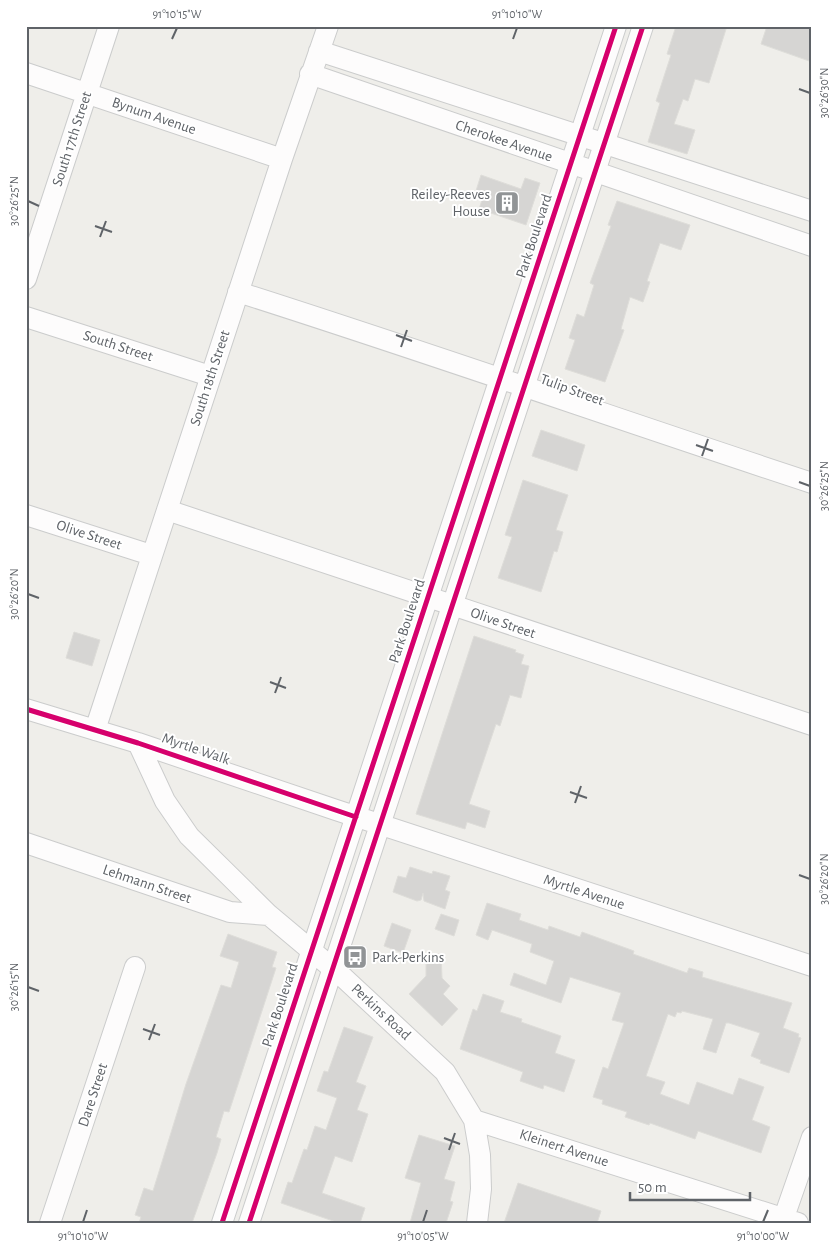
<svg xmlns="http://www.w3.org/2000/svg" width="838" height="1249" font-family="'Alegreya Sans',sans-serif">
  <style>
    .building { fill: #d6d5d3; stroke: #deddd9 }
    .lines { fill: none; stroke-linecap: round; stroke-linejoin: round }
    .minor-casing { stroke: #cbcccc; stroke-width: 22 }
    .minor { stroke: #fdfcfc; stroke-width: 20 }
    .cycleway-casing { stroke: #fff; stroke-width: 8 }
    .cycleway { stroke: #d6006c; stroke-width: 5 }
    .ticks { fill: none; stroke: #5f6368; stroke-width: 2 }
    .labels { text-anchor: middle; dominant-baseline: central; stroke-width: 4; stroke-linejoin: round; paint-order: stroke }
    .street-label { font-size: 15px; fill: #5f6368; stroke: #fff }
    .poi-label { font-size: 15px; fill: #5f6368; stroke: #fff; text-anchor: end }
    .neatline { fill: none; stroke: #5f6368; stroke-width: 2 }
    .ticks-label { font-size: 12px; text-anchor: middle; fill: #5f6368 }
  </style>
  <rect width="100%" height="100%" fill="#efeeea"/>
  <path class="building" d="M676 26H727L709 83 695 79 688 101 683 99 674 124 695 130 687 154 648 142 660 103 656 101 671 55 667 54Z
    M767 26H812V62L761 44Z
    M481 175 521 189 525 178 540 183 526 225 479 209 483 197 475 194Z
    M617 201 690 225 681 250 660 243 647 281 650 282 643 302 630 297 621 329 624 330 605 382 565 369 575 340 569 338 577 314 584 317 594 285 590 283 611 226 608 225Z
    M541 430 585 445 577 471 532 456Z
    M523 480 568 495 556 530 563 532 557 552 554 551 541 592 498 578 512 537 505 535Z
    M74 632 100 640 92 666 66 658Z
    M474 636 516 650 515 652 524 655 521 664 529 666 521 698 510 695 500 726 496 724 469 804 490 811 485 828 467 822 465 829 416 814Z
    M410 867 432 874 433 871 450 876 445 890 450 892 445 909 424 901 423 893 421 900 417 901 393 892 398 876 406 878Z
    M487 903 521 914 519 920 548 930 549 926 580 937 582 932 634 951 633 954 687 973 689 968 703 972 702 977 792 1003 783 1028 799 1034 798 1037 801 1038 789 1073 760 1063 761 1060 751 1056 760 1033 729 1023H726L716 1053 703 1049 713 1019 682 1011 681 1013 677 1012 675 1017 668 1014 646 1076 665 1082 660 1094 689 1105 697 1082 733 1095 739 1078 764 1087 752 1120 770 1127 761 1153 698 1131 695 1139 650 1123 649 1125 625 1117 627 1112 602 1104 603 1100 593 1097 603 1067 608 1069 624 1023 612 1020 621 993 570 977 561 1003 510 985 514 973 546 985 554 961 530 952 532 944 492 930 488 940 476 935Z
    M441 914 459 920 454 936 435 929Z
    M392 923 411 930 403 953 384 946Z
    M228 934 277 952 272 967 276 968 229 1112 224 1111 216 1137 221 1139 217 1153 192 1223H139L141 1217 135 1215 144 1188 153 1191 186 1084 221 985 231 988 239 962 220 956Z
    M426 954H441L442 978 450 986 443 994 458 1009 442 1026 409 994 426 976Z
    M483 994 504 1001 500 1012 522 1019 521 1022 561 1036 555 1053 575 1060 564 1092 544 1085 543 1089 520 1081 523 1072 460 1049 473 1009 477 1011Z
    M344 1027 373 1037 356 1082 366 1086 357 1110 368 1114 352 1162 335 1156 322 1193 365 1208 360 1223H339L281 1203 288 1182 292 1183 304 1149 307 1150 315 1126 326 1130 337 1098 317 1091 324 1071 328 1072Z
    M419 1135 455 1146 444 1179 455 1182 450 1201 453 1202 446 1223H410L421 1183 405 1178Z
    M518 1183 601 1211 597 1223H504Z"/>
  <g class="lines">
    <defs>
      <path id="minor" d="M319 51 812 211
        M26 73 282 159
        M310 74 812 246
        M26 279 109 26
        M238 292C430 353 620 420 812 483
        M26 317 210 376
        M167 510 812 725
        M26 515 151 555
        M26 709 138 743 336 810 812 966
        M95 730 282 159 328 26
        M138 743 165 801 189 836 269 915 344 978 445 1072 474 1120 480 1155 481 1189 477 1223
        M26 843 230 912 269 915
        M474 1120 798 1223
        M50 1223 135 967
        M222 1223 616 26
        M249 1223 643 26
        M782 1223 812 1137"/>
    </defs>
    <use href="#minor" class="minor-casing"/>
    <use href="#minor" class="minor"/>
    <defs>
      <path id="cycleway" d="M26 709 138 743 356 817
        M222 1223 616 26
        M249 1223 643 26"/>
    </defs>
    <use href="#cycleway" class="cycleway-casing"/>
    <use href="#cycleway" class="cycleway"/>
  </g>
  <path class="ticks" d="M172 39 177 28M513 39 517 28M799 89 810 93M28 201 39 206M95 226 112 232M100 237 106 221M396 335 412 341M401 347 407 330M696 445 713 451M702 456 708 439M799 482 810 486M28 594 39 598M270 682 286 688M275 693 281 677M570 792 587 798M575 803 581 786M799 875 810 879M28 987 39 991M143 1029 160 1035M149 1040 155 1024M444 1138 460 1144M449 1150 455 1133M83 1222 87 1210M423 1222 427 1210M763 1222 768 1210"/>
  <defs>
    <symbol id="building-square" viewBox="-11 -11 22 22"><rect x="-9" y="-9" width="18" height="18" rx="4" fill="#919496" stroke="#fff"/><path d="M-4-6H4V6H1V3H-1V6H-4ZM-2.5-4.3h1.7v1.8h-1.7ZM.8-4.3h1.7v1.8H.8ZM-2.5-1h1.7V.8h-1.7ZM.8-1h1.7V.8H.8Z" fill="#fff"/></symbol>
    <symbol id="bus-square" viewBox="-11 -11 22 22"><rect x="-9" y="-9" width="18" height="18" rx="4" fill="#919496" stroke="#fff"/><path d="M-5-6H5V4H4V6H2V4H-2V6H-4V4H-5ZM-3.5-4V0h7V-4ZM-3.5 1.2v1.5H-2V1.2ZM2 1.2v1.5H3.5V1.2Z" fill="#fff"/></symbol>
  </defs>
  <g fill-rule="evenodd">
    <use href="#building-square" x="493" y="189" width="28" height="28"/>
    <use href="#bus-square" x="341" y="943" width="28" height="28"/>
  </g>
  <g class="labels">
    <g class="street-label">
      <text transform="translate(154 116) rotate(19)">Bynum Avenue</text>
      <text transform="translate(72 139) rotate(-72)">South 17th Street</text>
      <text transform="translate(504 141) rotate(19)">Cherokee Avenue</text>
      <text transform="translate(534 236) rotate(-72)">Park Boulevard</text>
      <text transform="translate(118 346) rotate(18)">South Street</text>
      <text transform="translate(210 378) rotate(-72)">South 18th Street</text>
      <text transform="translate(572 390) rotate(20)">Tulip Street</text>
      <text transform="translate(89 535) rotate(18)">Olive Street</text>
      <text transform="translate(407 621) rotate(-72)">Park Boulevard</text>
      <text transform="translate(503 623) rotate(19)">Olive Street</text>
      <text transform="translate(196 749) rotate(19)">Myrtle Walk</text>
      <text transform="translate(147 884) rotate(19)">Lehmann Street</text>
      <text transform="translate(584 892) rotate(18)">Myrtle Avenue</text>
      <text transform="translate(280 1005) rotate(-72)">Park Boulevard</text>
      <text transform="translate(381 1012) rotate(43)">Perkins Road</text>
      <text transform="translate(93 1095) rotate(-72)">Dare Street</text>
      <text transform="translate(564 1148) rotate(18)">Kleinert Avenue</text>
    </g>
    <g class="poi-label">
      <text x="490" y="194">Reiley-Reeves<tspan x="490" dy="17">House</tspan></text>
      <text x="372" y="957" text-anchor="start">Park-Perkins</text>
    </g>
  </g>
  <rect width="838" height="1249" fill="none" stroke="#ffffff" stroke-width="55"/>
  <path d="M630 1192v8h120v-8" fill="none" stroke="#5f6368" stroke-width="2.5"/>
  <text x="638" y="1192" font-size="15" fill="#5f6368" stroke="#ffffff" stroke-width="4" paint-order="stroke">50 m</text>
  <rect x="28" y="28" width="782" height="1194" class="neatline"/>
  <g class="ticks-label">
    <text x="177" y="18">91°10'15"W</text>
    <text x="517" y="18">91°10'10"W</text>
    <text transform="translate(824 93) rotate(-90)" y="4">30°26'30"N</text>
    <text transform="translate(14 201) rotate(-90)" y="4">30°26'25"N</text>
    <text transform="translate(824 486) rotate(-90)" y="4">30°26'25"N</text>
    <text transform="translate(14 594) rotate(-90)" y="4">30°26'20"N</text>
    <text transform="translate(824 879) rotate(-90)" y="4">30°26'20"N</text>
    <text transform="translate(14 987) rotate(-90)" y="4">30°26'15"N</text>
    <text x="83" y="1240">91°10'10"W</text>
    <text x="423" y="1240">91°10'05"W</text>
    <text x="763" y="1240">91°10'00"W</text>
  </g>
</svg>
